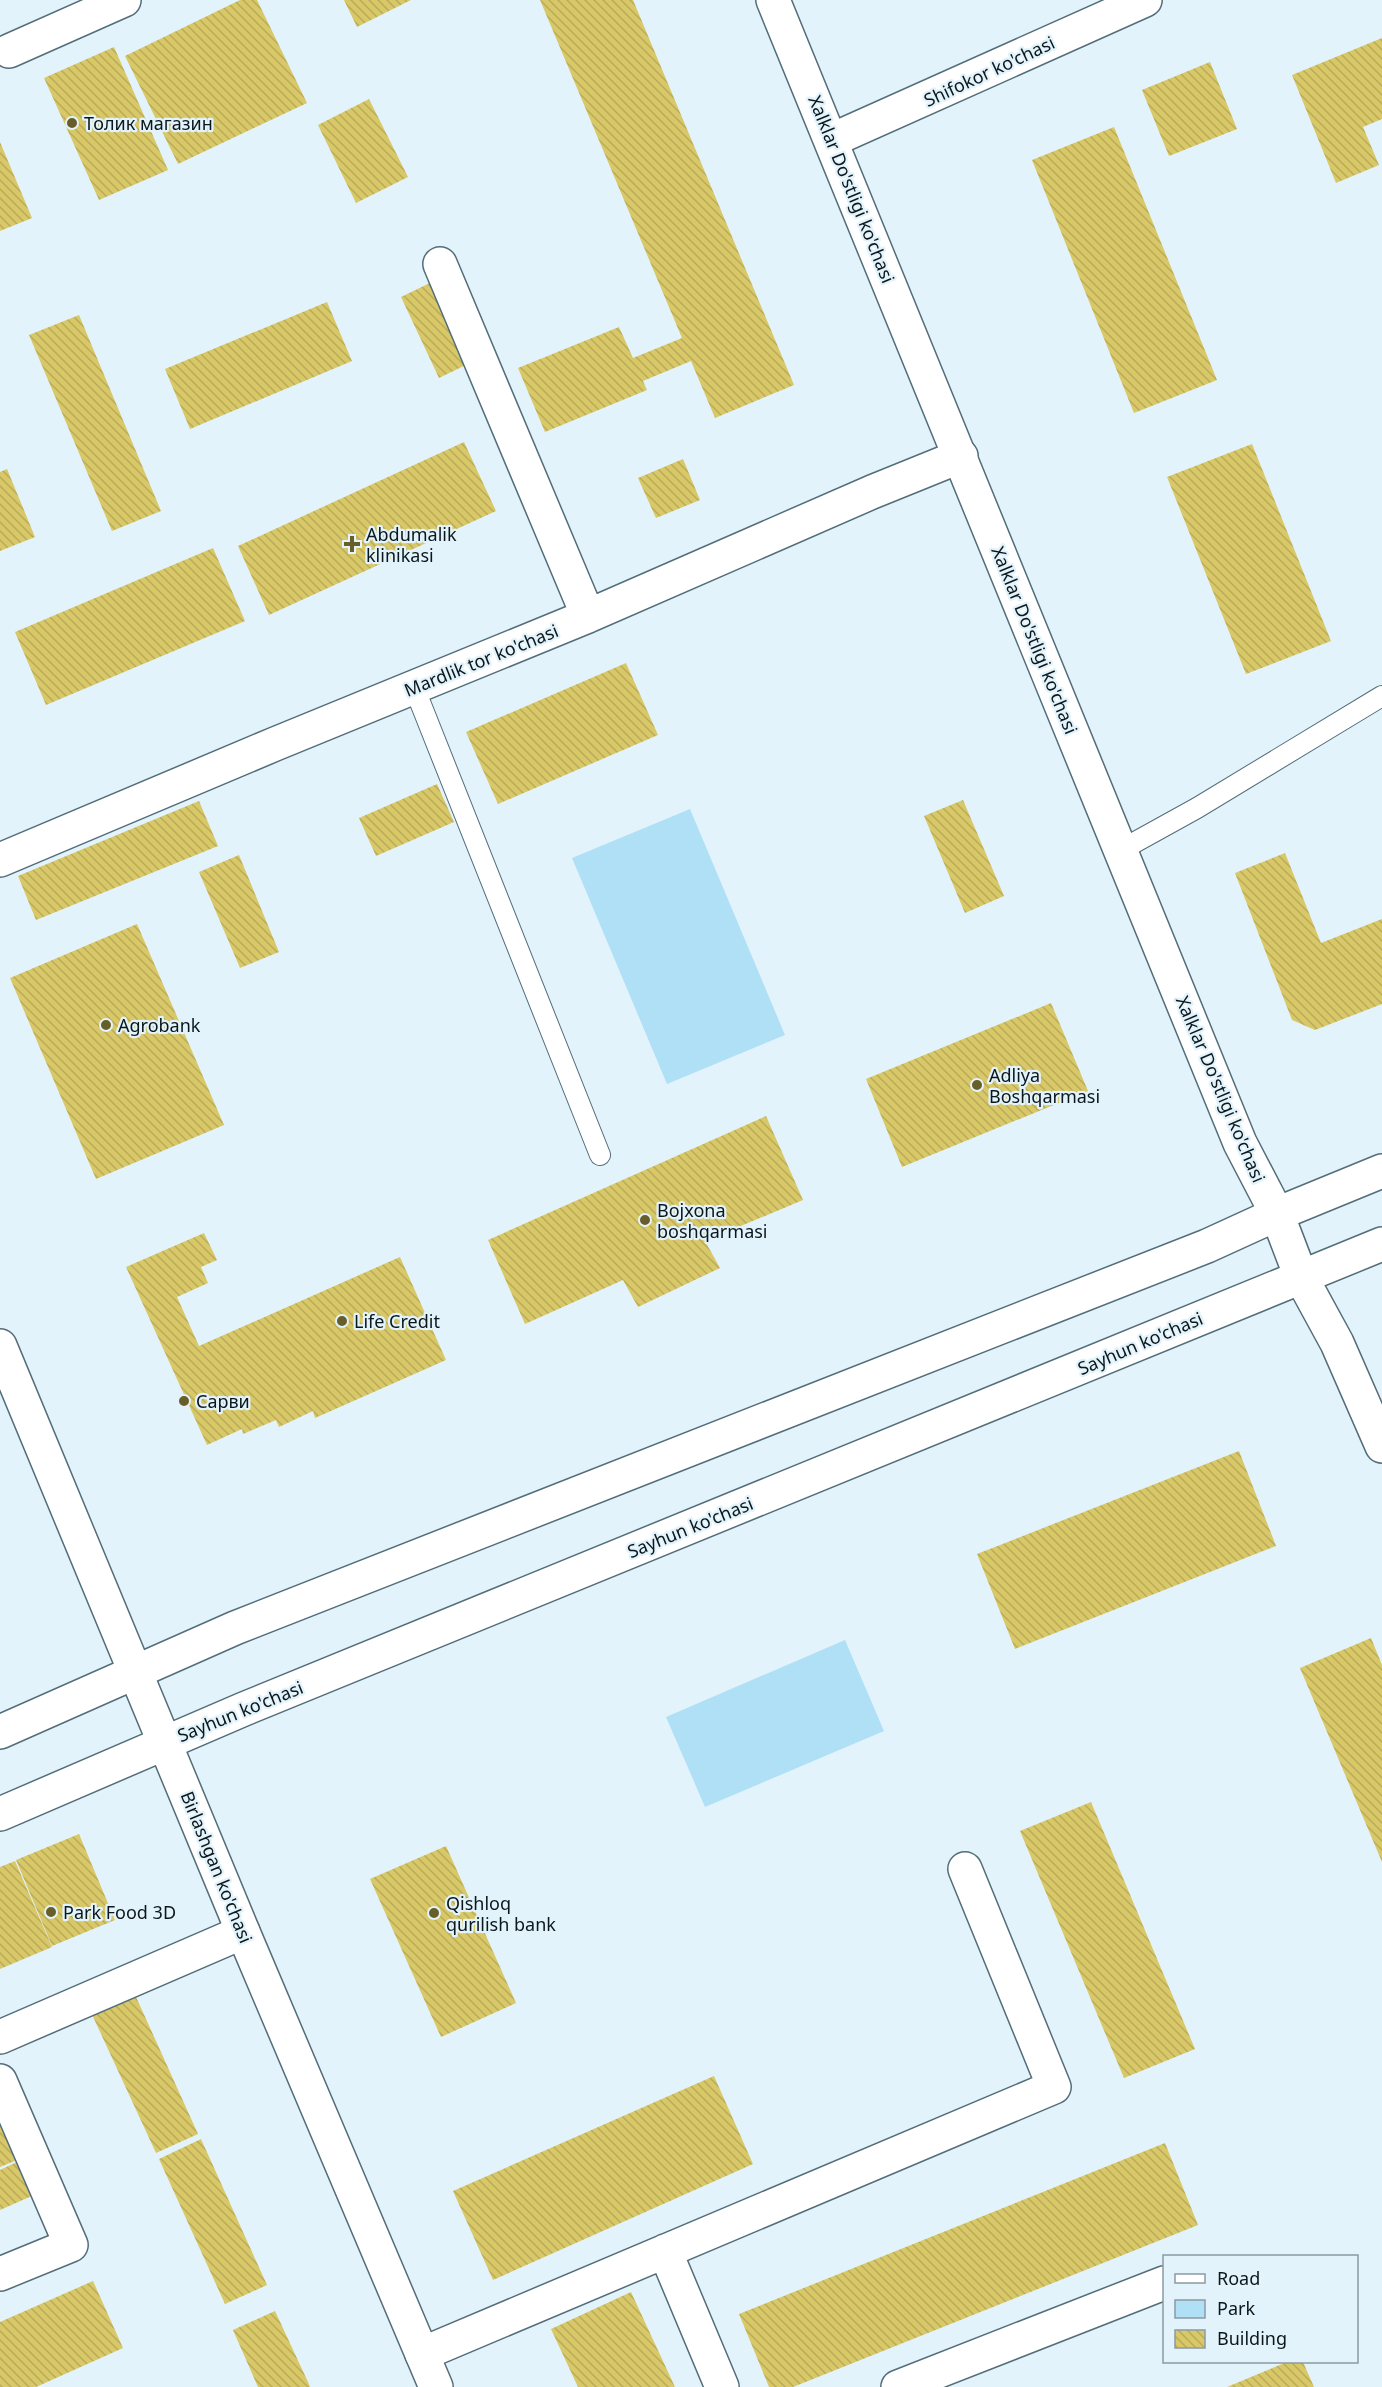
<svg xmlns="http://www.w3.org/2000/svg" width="1382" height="2387" font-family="'Noto Sans',sans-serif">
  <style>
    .park { fill: #b0e0f6 }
    .building { fill: url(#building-back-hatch) }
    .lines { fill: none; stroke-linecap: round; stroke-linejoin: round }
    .service-casing { stroke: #536d79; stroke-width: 22 }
    .minor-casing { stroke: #536d79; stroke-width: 36 }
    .tertiary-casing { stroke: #536d79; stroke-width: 36 }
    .service { stroke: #fff; stroke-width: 20 }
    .minor { stroke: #fff; stroke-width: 33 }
    .tertiary { stroke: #fff; stroke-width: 33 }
    .poi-dot { fill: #675e2a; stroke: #e2f3fb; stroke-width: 2 }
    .labels { text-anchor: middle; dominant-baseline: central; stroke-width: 4.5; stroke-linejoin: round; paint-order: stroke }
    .street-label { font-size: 18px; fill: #0c171c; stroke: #e2f3fb }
    .poi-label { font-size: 18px; fill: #0c171c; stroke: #e2f3fb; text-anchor: start }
  </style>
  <defs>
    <pattern id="building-back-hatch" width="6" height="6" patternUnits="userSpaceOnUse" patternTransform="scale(1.5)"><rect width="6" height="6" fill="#d9c867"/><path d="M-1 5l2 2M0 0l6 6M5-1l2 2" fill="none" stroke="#b9ab59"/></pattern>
  </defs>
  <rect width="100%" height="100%" fill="#e2f3fb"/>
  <path class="park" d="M690 809 785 1035 667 1084 572 858Z
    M845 1640 884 1731 705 1807 666 1717Z"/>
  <path class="building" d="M240 0H257L307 103 178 164 125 56Z
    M344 0H411L357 27Z
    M540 0H633L794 385 715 418 691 361 643 381 647 390 545 432 518 368 619 327 633 358 682 338Z
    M1382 38V119L1363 127 1379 165 1336 183 1292 75Z
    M114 47 168 170 99 200 44 78Z
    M1210 62 1237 129 1169 156 1142 90Z
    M369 99 408 177 356 203 318 125Z
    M1114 127 1217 380 1134 413 1032 160Z
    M0 142 32 218 0 231Z
    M434 281 472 362 439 378 401 297Z
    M327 302 352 361 190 429 165 369Z
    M79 315 161 511 112 531 29 335Z
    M464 442 496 511 269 615 238 546Z
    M1252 444 1331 641 1246 674 1167 477Z
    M683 459 700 500 656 518 638 478Z
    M7 469 35 537 0 551V472Z
    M213 548 245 621 46 705 15 632Z
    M626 663 658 735 498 804 466 732Z
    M437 784 454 822 376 856 359 818Z
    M963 800 1004 896 965 913 924 816Z
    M199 801 218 846 36 920 18 876Z
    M1285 853 1321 943 1382 919V1004L1315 1030 1292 1020 1235 873Z
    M239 855 279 952 240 968 199 872Z
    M137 924 224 1125 96 1179 10 978Z
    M1051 1003 1088 1091 902 1167 866 1079Z
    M766 1116 803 1200 705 1241 720 1268 638 1307 623 1280 525 1324 488 1240Z
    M204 1233 217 1260 201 1267 208 1283 177 1297 199 1346 400 1257 446 1360 315 1418 313 1411 279 1427 276 1420 243 1434 242 1429 207 1445 126 1267Z
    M1239 1451 1276 1546 1015 1649 977 1554Z
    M1371 1638 1382 1665V1862L1300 1668Z
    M1091 1802 1195 2049 1124 2078 1020 1831Z
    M79 1834 115 1920 52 1946 16 1860Z
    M446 1846 516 2003 441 2037 370 1879Z
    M15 1861 52 1947 0 1969V1867Z
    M132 1988 198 2134 156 2153 89 2008Z
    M714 2076 753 2164 493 2280 453 2191Z
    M2 2126 17 2160 0 2167V2127Z
    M201 2139 267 2285 225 2304 159 2159Z
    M1165 2143 1198 2225 793 2387H769L739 2314Z
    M19 2161 34 2195 0 2210V2170Z
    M93 2281 123 2348 36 2387H0V2322Z
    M631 2292 675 2387H578L551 2329Z
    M275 2311 308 2382 310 2387H258L233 2330Z
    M1287 2362H1303L1314 2387H1227Z"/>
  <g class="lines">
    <defs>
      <path id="service" d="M414 687 600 1155
        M1121 850 1197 808 1382 696"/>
      <path id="minor" d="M9 51 124 0
        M832 140 1145 0
        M440 264 588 616
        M0 860 275 744 588 616 872 492 961 456
        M0 2037 243 1932
        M0 2081 71 2245 0 2274
        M665 2251 722 2387
        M422 2354 1054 2087 965 1869
        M898 2387 1164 2283"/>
      <path id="tertiary" d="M773 0 1240 1143 1277 1214 1301 1277 1337 1343 1382 1446
        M0 1346 243 1932 436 2387
        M0 1732 235 1628 1207 1246 1277 1214 1382 1171
        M0 1814 244 1709 1382 1244"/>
    </defs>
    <use href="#service" class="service-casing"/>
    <use href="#minor" class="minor-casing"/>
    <use href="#tertiary" class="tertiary-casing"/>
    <use href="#service" class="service"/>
    <use href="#minor" class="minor"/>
    <use href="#tertiary" class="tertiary"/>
  </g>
  <g class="poi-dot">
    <circle cx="72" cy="123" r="6"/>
    <path d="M349 535h6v6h6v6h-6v6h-6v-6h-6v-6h6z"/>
    <circle cx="106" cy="1025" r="6"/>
    <circle cx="977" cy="1085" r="6"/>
    <circle cx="645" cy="1220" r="6"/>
    <circle cx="342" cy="1321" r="6"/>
    <circle cx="184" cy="1401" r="6"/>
    <circle cx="51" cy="1912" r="6"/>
    <circle cx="434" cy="1913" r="6"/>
  </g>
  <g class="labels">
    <g class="street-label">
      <text transform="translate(989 71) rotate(-25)">Shifokor ko'chasi</text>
      <text transform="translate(852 189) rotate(68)">Xalklar Do'stligi ko'chasi</text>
      <text transform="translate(1035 640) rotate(68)">Xalklar Do'stligi ko'chasi</text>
      <text transform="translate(481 660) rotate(-22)">Mardlik tor ko'chasi</text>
      <text transform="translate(1221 1089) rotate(67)">Xalklar Do'stligi ko'chasi</text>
      <text transform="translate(1140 1343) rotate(-23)">Sayhun ko'chasi</text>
      <text transform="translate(690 1527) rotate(-22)">Sayhun ko'chasi</text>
      <text transform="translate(240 1711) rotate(-22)">Sayhun ko'chasi</text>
      <text transform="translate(217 1867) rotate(68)">Birlashgan ko'chasi</text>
    </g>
    <g class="poi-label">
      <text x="84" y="123">Толик магазин</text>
      <text x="366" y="534">Abdumalik<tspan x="366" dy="21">klinikasi</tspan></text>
      <text x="118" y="1025">Agrobank</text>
      <text x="989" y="1075">Adliya<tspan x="989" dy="21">Boshqarmasi</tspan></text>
      <text x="657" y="1210">Bojxona<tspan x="657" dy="21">boshqarmasi</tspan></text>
      <text x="354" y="1321">Life Credit</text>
      <text x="196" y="1401">Сарви</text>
      <text x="446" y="1903">Qishloq<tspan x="446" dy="21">qurilish bank</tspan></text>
      <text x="63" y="1912">Park Food 3D</text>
    </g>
  </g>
  <rect x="1163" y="2255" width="195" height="108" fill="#e2f3fb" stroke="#8c9ba2" stroke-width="1.5"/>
  <rect x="1175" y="2274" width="30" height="9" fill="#ffffff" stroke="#8c9ba2" stroke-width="1.5"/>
  <text x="1217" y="2285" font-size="18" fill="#0c171c">Road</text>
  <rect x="1175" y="2300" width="30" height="18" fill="#b0e0f6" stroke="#8c9ba2" stroke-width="1.5"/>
  <text x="1217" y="2315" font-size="18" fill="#0c171c">Park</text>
  <rect x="1175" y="2330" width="30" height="18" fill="url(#building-back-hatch)" stroke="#8c9ba2" stroke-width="1.5"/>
  <text x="1217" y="2345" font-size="18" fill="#0c171c">Building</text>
</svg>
